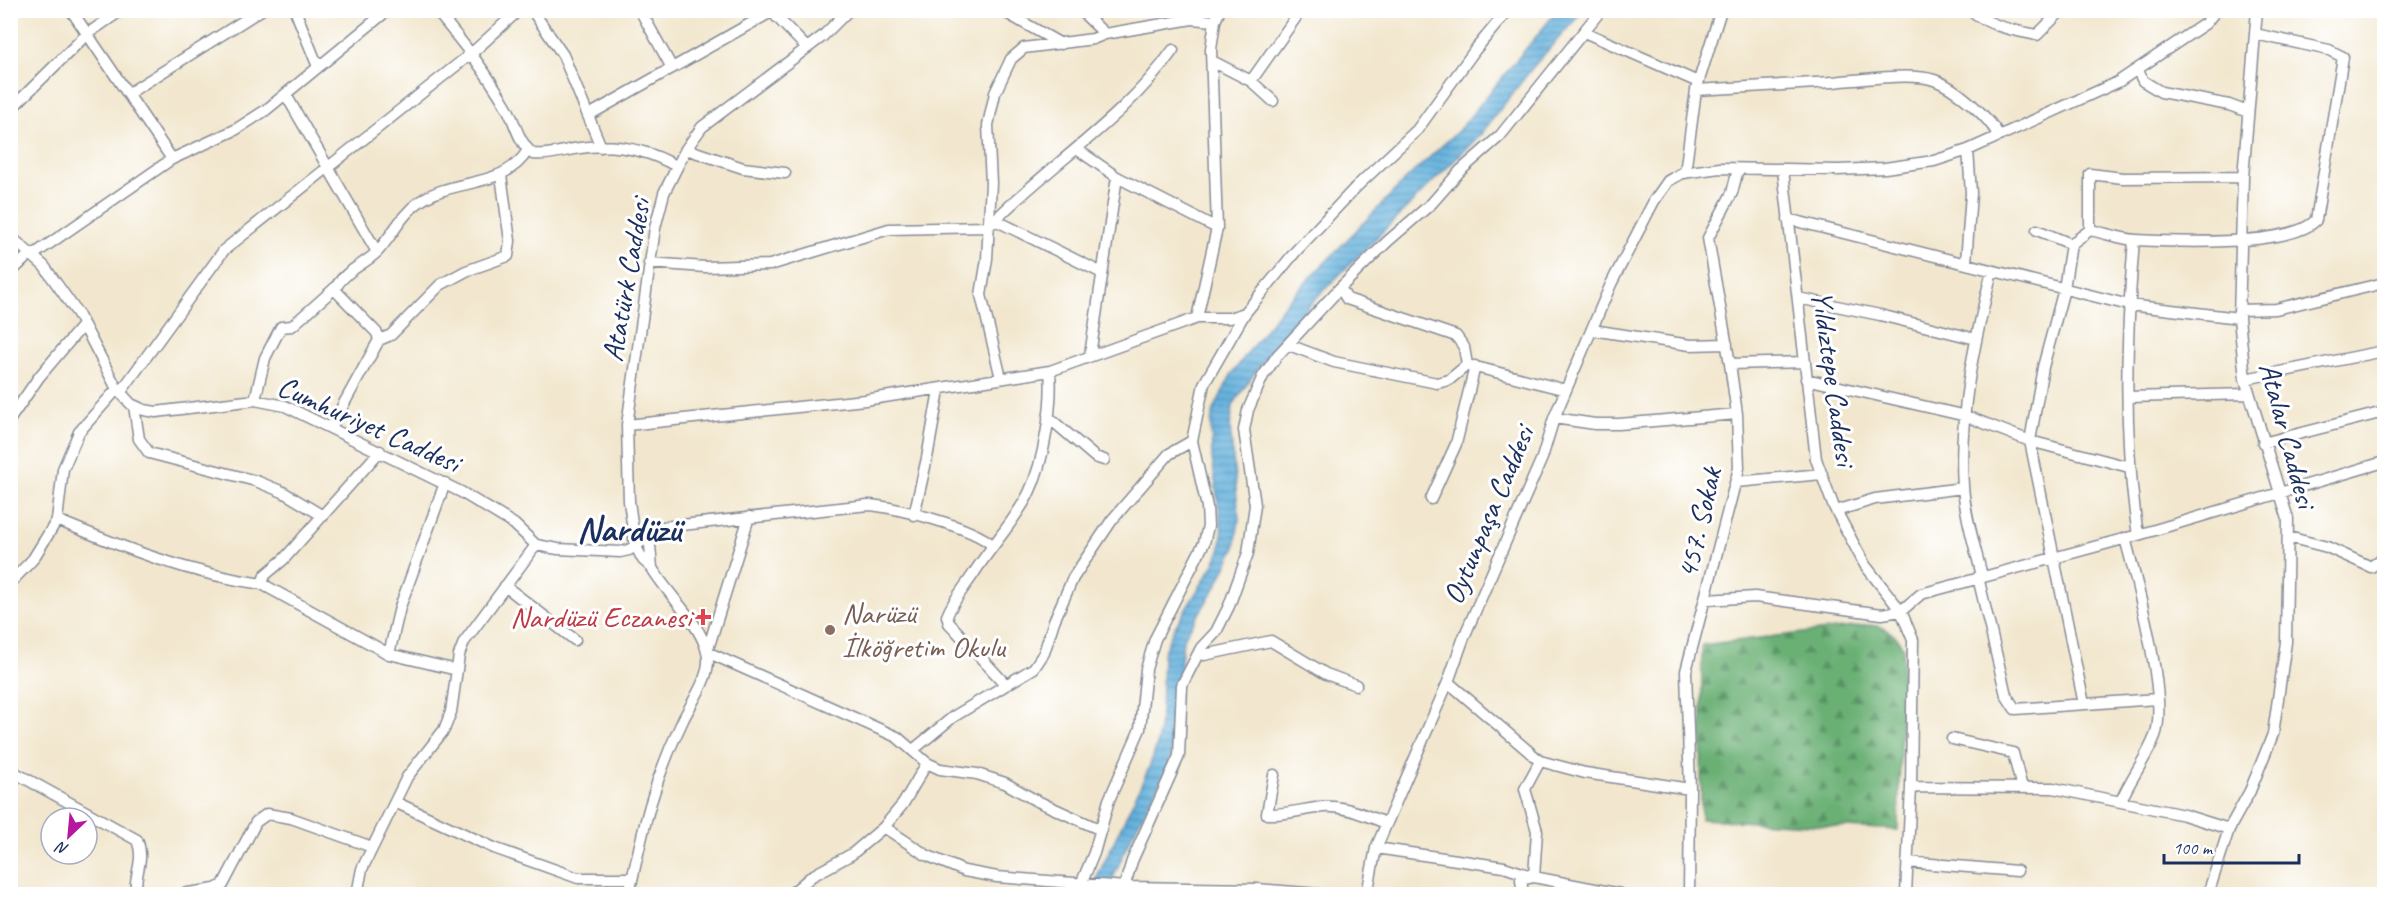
<svg xmlns="http://www.w3.org/2000/svg" width="2395" height="905" font-family="Caveat,sans-serif">
  <style>
    .forest { fill: url(#forest-firs); stroke: #42706a; stroke-width: 1.5 }
    .water { fill: url(#water-rules); stroke: #3e709e; stroke-width: 1.5 }
    .lines { fill: none; stroke-linecap: round; stroke-linejoin: round }
    .minor-casing { stroke: #868b96; stroke-width: 13 }
    .minor { stroke: #fff; stroke-width: 10 }
    .health-dot { fill: #e0444e; stroke: #fff; stroke-width: 2 }
    .education-dot { fill: #8d6e63; stroke: #fff; stroke-width: 2 }
    .labels { text-anchor: middle; dominant-baseline: central; stroke-width: 6; stroke-linejoin: round; paint-order: stroke }
    .street-label { font-size: 30px; fill: #1b2f5e; stroke: #fff }
    .education-label { font-size: 30px; fill: #785e54; stroke: #fff; text-anchor: start }
    .health-label { font-size: 30px; fill: #be3a42; stroke: #fff; text-anchor: end }
    .district-label { font-size: 36px; font-weight: bold; fill: #1b2f5e; stroke: #fff }
  </style>
  <defs>
    <pattern id="forest-firs" width="22" height="20" patternUnits="userSpaceOnUse" patternTransform="scale(1.5)"><rect width="22" height="20" fill="#6ab075"/><path d="M5 1l3.5 6h-7zM16 11l3.5 6h-7z" fill="#569063"/></pattern>
    <pattern id="water-rules" width="6" height="5" patternUnits="userSpaceOnUse" patternTransform="scale(1.5)"><rect width="6" height="5" fill="#62b1dd"/><path d="M0 2.5h6" fill="none" stroke="#5090b6"/></pattern>
  </defs>
  <rect width="100%" height="100%" fill="#fff"/>
  <filter id="ink" filterUnits="userSpaceOnUse"><feTurbulence type="fractalNoise" baseFrequency=".0167" numOctaves="2"/><feDisplacementMap in="SourceGraphic" scale="12" xChannelSelector="R" yChannelSelector="G"/><feConvolveMatrix kernelMatrix="1 2 1 2 8 2 1 2 1" color-interpolation-filters="sRGB"/></filter>
  <filter id="wash" filterUnits="userSpaceOnUse"><feTurbulence type="fractalNoise" baseFrequency=".008" numOctaves="4" result="noise"/><feDisplacementMap in="SourceGraphic" scale="24" xChannelSelector="R" yChannelSelector="G"/><feGaussianBlur stdDeviation="1.35" result="paint"/><feColorMatrix in="noise" values="0 0 0 0 0 0 0 0 0 0 0 0 0 0 0 0 0 1.4 0 .05"/><feComposite in="paint" operator="in"/></filter>
  <g filter="url(#wash)">
    <rect width="100%" height="100%" fill="#f2e7ce"/>
    <path class="forest" d="M1869 625C1886 626 1894 633 1903 647L1898 830 1701 819 1702 645Z"/>
    <path class="water" d="M1557 11H1583L1533 67 1481 134 1314 300 1272 348 1238 397 1233 406 1230 427 1239 519 1235 548 1217 585 1183 639 1174 741 1169 765 1129 841 1106 894H1089L1149 768 1157 745 1161 713 1163 654 1173 630 1214 564 1221 548 1222 532 1212 458 1211 422 1215 407 1231 375 1283 306 1405 180 1459 130Z"/>
  </g>
  <g filter="url(#ink)">
    <g class="lines">
      <defs>
        <path id="minor" d="M71 10 172 159
          M295 10 318 67
          M436 10C461 41 486 71 506 106 516 123 517 141 533 154 549 156 565 150 580 148 615 143 646 149 676 166
          M532 10 563 55 601 147
          M640 10 672 68
          M770 10 807 48
          M1001 10 1061 44
          M1080 10 1105 34
          M1971 10C1990 27 2013 30 2037 35L2062 10
          M1584 32 1698 82
          M1212 61 1251 81 1273 101
          M2137 69 2143 81 2161 92 2229 105 2248 112
          M1251 81 1301 10
          M1696 90C1742 87 1788 85 1833 82 1858 80 1911 72 1934 80 1955 87 1989 117 1999 136
          M129 93 261 10
          M286 95 377 252
          M10 110 87 34 122 10
          M589 115 771 12
          M686 149 743 168 785 173
          M1078 150 1117 177 1217 228
          M1783 170 1816 459 1833 505 1865 565 1901 611 1913 640 1911 787 1906 894
          M1685 173 1696 90 1721 10
          M2243 177 2123 178 2090 174V230C2105 233 2121 239 2136 240 2173 242 2291 247 2316 220L2343 57 2329 50 2255 34
          M1788 219 2129 305 2239 318
          M995 220 1102 273
          M2037 230 2071 244
          M10 236 44 266 78 314 117 389 131 404 144 410 156 412 255 400 285 406 461 492 514 524 536 545 558 549 620 552 629 550 663 527 868 505C895 507 973 527 992 545
          M2134 240C2126 338 2123 437 2138 535
          M33 255 172 159 235 130 266 110 388 10
          M649 263 705 267 770 265 889 229 988 227C1048 165 1123 121 1173 50
          M1966 263 1971 193 1968 150
          M10 273 31 253
          M1340 288 1347 299 1456 336 1464 347 1467 365
          M1798 298 1880 315 1976 339
          M2239 310 2276 309 2384 283
          M1197 318 1217 228 1211 49 1215 21 1220 10
          M1592 330 1690 345 1727 344
          M379 340 391 335 440 285 466 271 508 256 510 241 501 175
          M1289 345 1334 362 1437 383 1449 380 1467 365
          M1090 355 1117 177
          M1730 364 1805 362
          M1468 365 1566 390
          M1001 378 981 295 987 259 991 183 988 125 995 93 1011 59 1024 48 1093 39 1105 34 1192 19 1215 21
          M1806 379 1966 416 2030 441 2129 467
          M2245 379 2384 351
          M120 393 224 250 472 53 519 10
          M2128 397 2249 394
          M255 400 265 358 281 327 292 326 336 287
          M134 406 139 439 149 453 256 481 283 492 323 516
          M1048 417 1095 457 1104 460
          M1554 418 1595 424H1619L1737 414
          M10 419 39 377 83 325
          M627 425 865 400 1050 371 1197 318H1229L1245 313
          M331 427 379 340 377 333 337 292 336 287C346 270 364 265 377 252 392 236 401 215 419 202 453 177 504 190 528 150
          M2263 443 2384 412
          M380 451 284 559 265 575 262 584 389 654 457 670
          M1737 482 1822 474
          M1431 499 1456 444 1475 366
          M1836 511 1875 499 1963 488
          M914 515 927 458 939 390
          M749 517 707 652 897 737 927 763 940 769 977 774 1005 783 1035 800 1101 830
          M57 520C124 548 190 574 262 584
          M649 534 652 568 643 560 635 545 629 501 627 425 655 228 664 193 686 149 702 127 823 36 849 10
          M2288 537 2327 547 2371 567 2384 557
          M1982 576C1975 547 1965 516 1963 486 1958 414 1975 340 1992 271
          M1978 577 2006 695 2015 709 2157 699
          M10 583 33 559 57 520 63 469 79 432 117 389
          M505 586 575 640
          M1706 600 1755 597 1882 614 1901 611 1921 594 2138 535 2384 462
          M1201 648 1204 655 1271 641 1326 674 1356 685
          M389 654 400 607 445 483
          M1448 682 1540 761 1585 773 1690 789
          M1006 685 949 623 947 616C953 600 965 587 974 573 991 546 1015 521 1029 493 1044 461 1053 406 1050 371
          M2084 704 2030 441 2043 367 2064 289 2071 244 2090 230
          M1952 739 2013 753 2022 788
          M913 750 953 717 1034 668 1044 653 1054 621 1073 578 1112 520 1169 454 1192 441
          M10 770 137 840C146 862 132 876 137 894
          M1274 775 1267 814C1286 815 1304 809 1323 807 1345 805 1366 816 1386 823
          M1911 787 2053 788 2184 815 2229 829
          M2121 801C2130 779 2146 759 2155 736 2169 700 2136 579 2125 538
          M395 802 494 848 578 878H632
          M884 827 926 855 964 871 997 877 1126 887 1256 889 1319 894
          M1376 848 1504 867 1534 877 1620 894
          M1907 862 2017 871
          M1082 882 1094 853 1109 800 1140 729 1146 669 1155 639 1204 543 1208 526 1207 507 1192 441 1204 384 1245 313 1296 251 1356 187 1417 130 1475 50 1508 10
          M182 894 215 889 223 885 256 822 267 814 291 818 372 847
          M357 894 362 869 407 777 444 730 451 712 459 655 464 642 536 545
          M629 894C643 829 653 781 683 720 692 701 713 674 707 652 701 624 667 594 652 568
          M791 894 812 876 852 854 884 827 903 804 927 763
          M1122 894 1132 861 1179 756 1182 685 1201 648 1216 632 1229 606 1248 553 1255 505 1244 430 1248 410 1263 376 1277 356 1340 288 1388 241 1432 203 1460 171 1500 136 1601 10
          M1367 894 1376 848 1448 682 1464 637 1542 458 1554 418 1611 284 1654 201 1668 181 1682 173 1720 168 1838 170 1885 168 1934 161 1968 150 2118 82 2206 23 2216 10
          M1523 894 1521 880 1534 877 1537 831 1525 789 1540 761
          M1689 894 1690 789 1686 671 1739 468 1737 414 1730 364 1708 238 1732 193 1738 169
          M2208 894 2229 829 2250 791 2273 734 2286 642 2288 519 2245 379 2239 318 2243 177 2257 10"/>
      </defs>
      <use href="#minor" class="minor-casing"/>
      <use href="#minor" class="minor"/>
    </g>
  </g>
  <path class="health-dot" d="M700 608h6v6h6v6h-6v6h-6v-6h-6v-6h6z"/>
  <circle class="education-dot" cx="830" cy="630" r="6"/>
  <g class="labels">
    <g class="street-label">
      <text transform="translate(626 280) rotate(-80)">Atatürk Caddesi</text>
      <text transform="translate(1834 378) rotate(82)">Yıldıztepe Caddesi</text>
      <text transform="translate(369 424) rotate(24)">Cumhuriyet Caddesi</text>
      <text transform="translate(2288 435) rotate(75)">Atalar Caddesi</text>
      <text transform="translate(1488 515) rotate(-67)">Oytunpaşa Caddesi</text>
      <text transform="translate(1699 523) rotate(-77)">457. Sokak</text>
    </g>
    <g class="education-label">
      <text x="842" y="613">Narüzü<tspan x="842" dy="34">İlköğretim Okulu</tspan></text>
    </g>
    <g class="health-label">
      <text x="691" y="617">Nardüzü Eczanesi</text>
    </g>
    <g class="district-label">
      <text x="629" y="529">Nardüzü</text>
    </g>
  </g>
  <rect width="2395" height="905" fill="none" stroke="#fff" stroke-width="36"/>
  <g transform="translate(69 836) rotate(206)"><circle r="28" fill="#ffffff" stroke="#a4acbf" stroke-width="1.5"/>
  <path d="M0-4.5L10 22L0 15L-10 22Z" fill="#b5179e"/>
  <text y="-9" font-size="16" font-weight="bold" text-anchor="middle" fill="#1b2f5e">N</text>
  </g>
  <path d="M2164 854v9h135v-9" fill="none" stroke="#1b2f5e" stroke-width="3"/>
  <text x="2173" y="854" font-size="18" fill="#1b2f5e" stroke="#ffffff" stroke-width="4.5" paint-order="stroke">100 m</text>
</svg>
